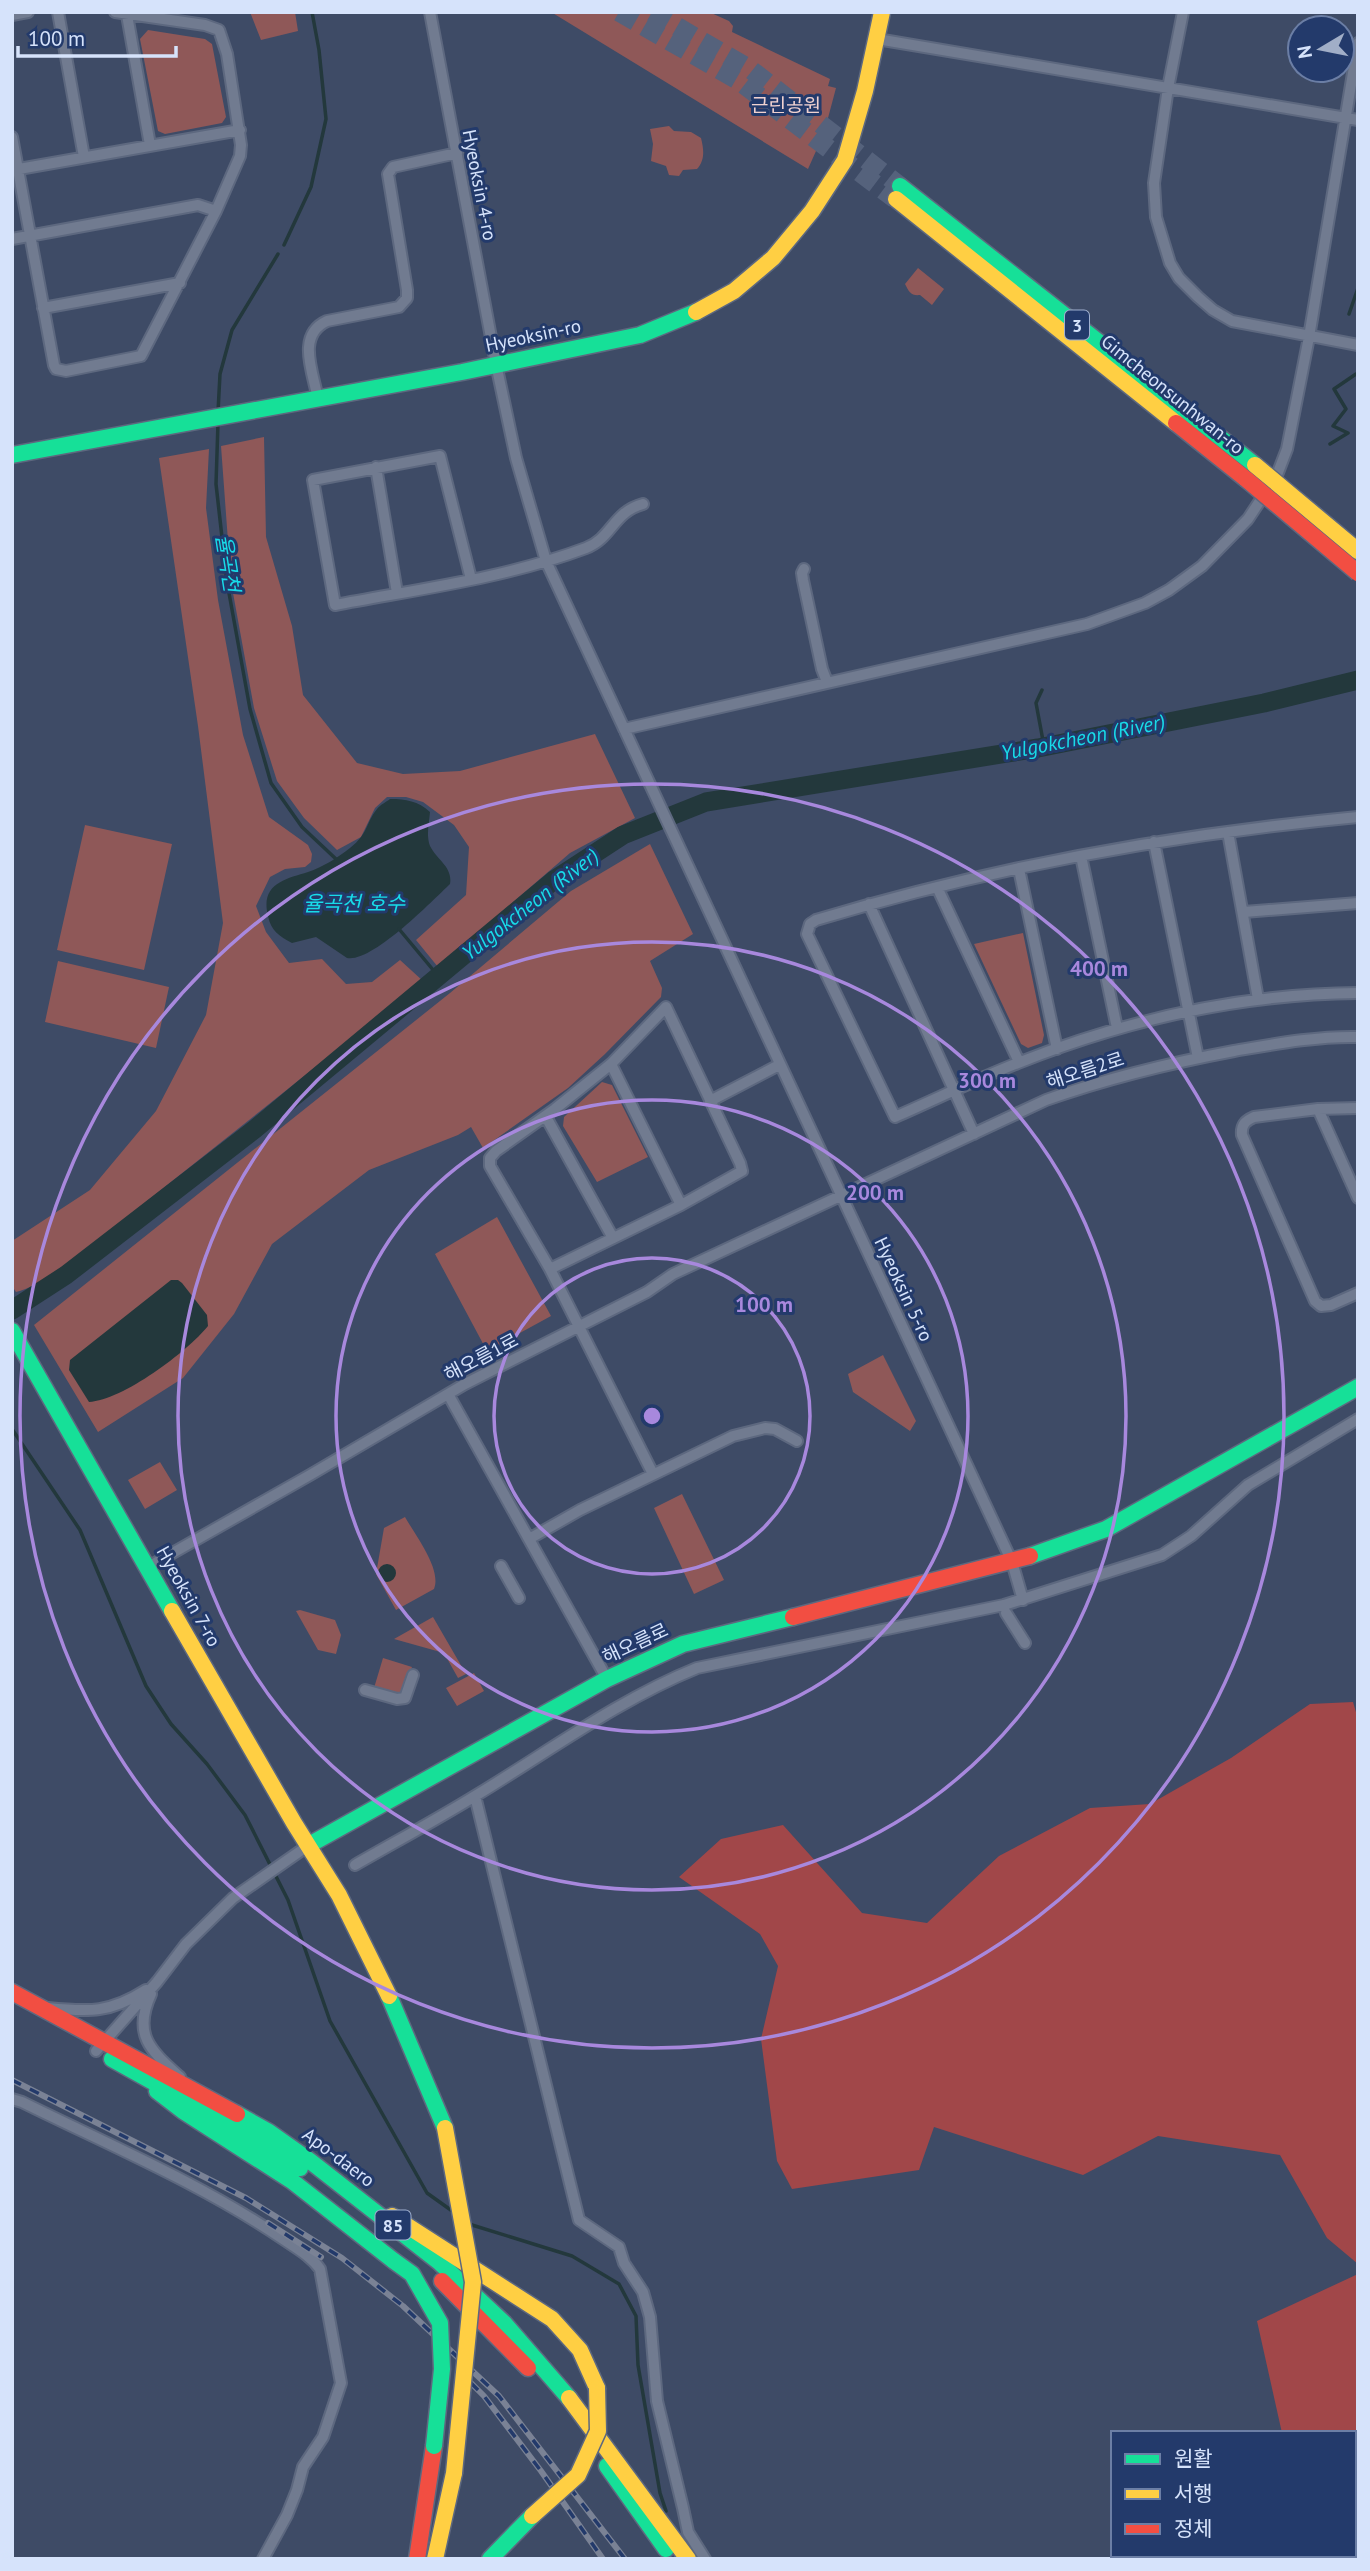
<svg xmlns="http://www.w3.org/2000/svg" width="1370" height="2571" font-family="'PT Sans','Noto Sans KR',sans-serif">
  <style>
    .green { fill: #8f5858 }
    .forest { fill: #a14749 }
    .water { fill: #23383c }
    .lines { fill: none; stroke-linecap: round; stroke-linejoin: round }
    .stream { stroke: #23383c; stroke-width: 3.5 }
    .river { stroke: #23383c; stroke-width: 19 }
    .highway-tunnel { stroke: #55627c; stroke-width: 19; stroke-dasharray: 19 10; stroke-linecap: butt }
    .street-casing { stroke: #5d687f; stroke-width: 14 }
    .fast-casing { stroke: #5d687f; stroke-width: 19 }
    .slow-casing { stroke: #5d687f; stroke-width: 19 }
    .jam-casing { stroke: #5d687f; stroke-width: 19 }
    .street { stroke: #717b90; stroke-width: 10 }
    .fast { stroke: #16e098; stroke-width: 16 }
    .slow { stroke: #ffcf43; stroke-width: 16 }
    .jam { stroke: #f24e42; stroke-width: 16 }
    .rail-casing { stroke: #7a8295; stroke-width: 6 }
    .rail { stroke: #233a6b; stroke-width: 3.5; stroke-dasharray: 10; stroke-linecap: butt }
    .fast-bridge-casing { stroke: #5d687f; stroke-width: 19; stroke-linecap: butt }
    .slow-bridge-casing { stroke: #5d687f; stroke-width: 19; stroke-linecap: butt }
    .jam-bridge-casing { stroke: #5d687f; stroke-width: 19; stroke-linecap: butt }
    .fast-bridge { stroke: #16e098; stroke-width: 16 }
    .slow-bridge { stroke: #ffcf43; stroke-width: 16 }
    .jam-bridge { stroke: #f24e42; stroke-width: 16 }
    .ring { fill: none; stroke: #a888dd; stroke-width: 3.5 }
    .labels { text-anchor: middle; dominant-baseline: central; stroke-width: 6; stroke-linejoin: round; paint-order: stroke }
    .shield { fill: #233a6b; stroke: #a0b0d0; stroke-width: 2 }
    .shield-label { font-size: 18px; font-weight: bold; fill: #d6e3fb }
    .park-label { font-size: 19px; fill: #f0d2d0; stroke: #233a6b }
    .street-label { font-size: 19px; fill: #d6e3fb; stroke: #233a6b }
    .water-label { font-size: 21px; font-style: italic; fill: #18dbe9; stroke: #233a6b }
    .centre { fill: #a888dd; stroke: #233a6b; stroke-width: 3.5 }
    .ring-label { font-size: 21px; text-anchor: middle; font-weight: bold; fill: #a888dd; stroke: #233a6b; stroke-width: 6; stroke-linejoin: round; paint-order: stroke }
  </style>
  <rect width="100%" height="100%" fill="#3e4b66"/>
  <path class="green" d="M250 12H295L298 31 261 40Z
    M551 12H709L729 21 733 26 732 32 830 79 828 86 836 88 824 133 808 169Z
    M148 30 205 39 212 44 226 117 222 123 165 134 158 131 140 39Z
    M669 126 674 131 691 132 701 138C704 150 705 160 697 169L683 170 679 176 669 175 666 166 651 161 653 144 650 129Z
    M918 268 944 289 932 305 920 295C911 296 909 292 905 284Z
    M264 437 266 537 292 626 303 695 357 763 403 774 460 771 595 734 635 818 570 853 438 967 416 940 466 895 469 847 454 825 423 802 406 797H387L375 808 361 837 337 850 304 818 277 781 254 708 231 582 221 446Z
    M209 449 206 508 218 600 243 735 269 817 308 845 312 854 311 862 305 867 285 869 270 877 256 906 266 932 289 963 322 959 346 984 372 982 400 960 423 981C331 1055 239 1128 147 1201 116 1226 51 1284 16 1292L12 1286V1241L90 1190 156 1111 206 1015 223 923 198 726 159 458Z
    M85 825 172 844 144 970 57 950Z
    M650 844 693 934 650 961 662 988 661 997 605 1054 568 1088 483 1148 471 1127 458 1135 369 1170 272 1244 234 1314 183 1378 98 1432 34 1325 450 993 571 891Z
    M1023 933 1044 1035 1042 1043 1028 1048 1021 1044 974 944Z
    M58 961 169 987 156 1048 45 1022Z
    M602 1082 612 1085 648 1157 597 1182 563 1126 564 1117Z
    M497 1217 551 1316 487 1351 435 1254Z
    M883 1355 916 1421 910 1431 853 1392 848 1374Z
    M160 1462 177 1490 145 1509 128 1480Z
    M682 1494 724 1580 694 1594 654 1508Z
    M405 1517C415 1535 442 1569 434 1589L396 1610 376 1574 384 1528Z
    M300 1610 335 1620 341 1635 336 1654 318 1650 296 1611Z
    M433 1617 466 1674 458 1678 444 1653 394 1639Z
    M383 1658 412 1667 402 1694 374 1688Z
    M474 1673 484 1691 457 1706 446 1688Z"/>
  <path class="forest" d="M1353 1702 1358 1719V2264L1327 2238 1280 2155 1158 2136 1083 2175 934 2127 919 2170 792 2189 777 2161 761 2039 778 1966 760 1934 679 1877 721 1839 783 1825 862 1913 927 1923 999 1856 1090 1808 1150 1804 1231 1758 1310 1704Z
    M1358 2274V2447L1354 2449V2433H1282L1257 2321Z"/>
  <path class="water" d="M390 799C406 799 418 801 430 812 429 824 426 835 430 846 437 860 453 867 450 884 431 902 372 963 347 958L316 937 292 943C279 936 271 931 268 916 260 884 285 879 308 872 323 867 337 858 350 848 369 833 365 824 377 809 380 805 386 802 390 799Z
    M171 1280H178L182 1283 207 1315 208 1326C187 1352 123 1400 89 1402L69 1370 70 1360Z
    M378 1573a9 9 0 1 1 18 0a9 9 0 1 1-18 0Z"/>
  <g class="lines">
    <path class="stream" d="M1358 233V252
      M284 245 311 187 326 119 319 50 312 12
      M1349 314 1358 288
      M218 412 220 374 232 330 278 254
      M218 423 216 484 227 582 250 709 271 783 302 827 336 859
      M1330 444 1348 433 1333 426 1346 409 1334 389 1356 374
      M1042 690 1036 703 1044 746
      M399 929 439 977
      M12 1429 80 1530 146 1686 171 1724 207 1764 245 1815 288 1900 330 2021 427 2193 455 2213
      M467 2221 472 2225 572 2256 619 2284 636 2316 638 2365 660 2493 666 2511"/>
    <path class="river" d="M12 1310 66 1275 255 1129 554 880 623 835 706 802 1038 748 1264 703 1358 680"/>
    <path class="highway-tunnel" d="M619 12 739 81 895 199
      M652 12 750 69 900 186"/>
    <defs>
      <path id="street" d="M58 12 84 157
        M430 12 496 364 516 458 546 561 1012 1562 1023 1600
        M1183 12 1168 88 1154 183 1156 217 1170 263 1179 278 1198 297 1213 310 1232 321 1358 345
        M12 15 28 12
        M127 15 150 145
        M877 39 1358 120
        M12 137 54 365 56 369 66 371 141 356 216 211 240 156 241 145 227 54 219 30 205 25 115 12
        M19 169 240 130
        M12 239 198 205 216 211
        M43 308 180 283
        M318 399C313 372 296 335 327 321L399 307 407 298V290L388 174 393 167 457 153
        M376 467 397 593
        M804 569 802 573 803 580 822 669 827 682
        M471 579 440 456 313 480 335 605C419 589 506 578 586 548 612 538 613 512 643 504
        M624 729 1087 624 1145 603 1169 590 1202 566 1248 519 1277 475 1287 449 1309 337 1358 43
        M1358 817C1175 834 992 867 816 920L810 924 807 934 895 1117C936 1099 977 1079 1018 1063 1126 1020 1242 994 1358 993
        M1228 832 1258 999
        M1154 842 1198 1058
        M1081 856 1117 1028
        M1019 869 1057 1049
        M937 887 1019 1062
        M869 904 974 1134
        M1244 912 1358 903
        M611 1064 681 1205
        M710 1101 779 1065
        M1358 1108 1318 1109 1254 1117C1245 1121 1241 1125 1242 1135L1315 1301 1321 1306 1331 1305 1358 1293
        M1318 1109 1358 1198
        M546 1117 613 1238
        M550 1269 681 1205 742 1171 740 1163 666 1007 611 1064 555 1109 496 1151 490 1158V1166L550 1269 653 1474
        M448 1394 607 1679
        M529 1539 580 1510 733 1436 765 1428 775 1429 797 1441
        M501 1566 519 1598
        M148 1567 310 1475 465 1384 647 1292 673 1274 1046 1100C1108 1078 1170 1063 1234 1051 1275 1044 1317 1036 1358 1037
        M1006 1613 1025 1643
        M365 1690 397 1699 405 1698 413 1675
        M475 1796 579 2220 619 2247 624 2263 643 2292 650 2317 657 2401 683 2508 688 2532 705 2559
        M355 1865C395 1842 436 1820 475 1796 548 1752 618 1700 697 1668L1004 1605 1162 1555 1191 1536 1248 1485 1358 1419
        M151 1994C132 2035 151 2051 180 2077
        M48 2008C90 2012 110 2013 146 1990
        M96 2051 157 1982 186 1944 233 1898 309 1845
        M12 2099 22 2102C109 2145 202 2184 283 2239 296 2248 311 2256 320 2269L341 2383 323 2437 303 2467 297 2490 287 2515 263 2559"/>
      <path id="fast" d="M900 186 1255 465
        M12 455 462 372 640 335 696 312
        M12 1331 172 1611
        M1030 1556 1106 1529 1358 1387
        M309 1845 607 1679 683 1644 793 1617
        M389 1996 445 2128
        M112 2059 214 2116 300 2168
        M157 2091 183 2111 292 2181 394 2261
        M237 2114 269 2132 310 2161 439 2262 504 2323 569 2398
        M607 2466 666 2549
        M490 2559 532 2516"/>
      <path id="slow" d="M896 199 1176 423
        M696 312 734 291 773 258 812 211 845 160 865 91 882 12
        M172 1611 294 1823 339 1895 389 1996
        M392 2216 552 2319 580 2350 597 2388
        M569 2398 688 2559
        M435 2559 454 2473"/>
      <path id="jam" d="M1176 423 1246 479
        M793 1617 1030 1556
        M12 1992 237 2114
        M442 2281 528 2368
        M417 2559 434 2446"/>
    </defs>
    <use href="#street" class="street-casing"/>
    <use href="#fast" class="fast-casing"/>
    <use href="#slow" class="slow-casing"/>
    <use href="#jam" class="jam-casing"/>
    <use href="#street" class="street"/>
    <use href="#fast" class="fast"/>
    <use href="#slow" class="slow"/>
    <use href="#jam" class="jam"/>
    <defs>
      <path id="rail" d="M12 2080 246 2198 342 2258 403 2306 499 2396 625 2559
        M268 2223 321 2257
        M471 2383 484 2396 541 2471 603 2559"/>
    </defs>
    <use href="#rail" class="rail-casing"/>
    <use href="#rail" class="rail"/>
    <defs>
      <path id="fast-bridge" d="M394 2261 412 2274 440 2323 442 2369 434 2446"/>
      <path id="slow-bridge" d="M1255 465 1358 551
        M445 2128 473 2282 454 2473
        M532 2516 578 2475 598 2431 597 2388"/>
      <path id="jam-bridge" d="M1246 479 1358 573"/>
    </defs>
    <use href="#fast-bridge" class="fast-bridge-casing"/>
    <use href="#slow-bridge" class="slow-bridge-casing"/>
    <use href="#jam-bridge" class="jam-bridge-casing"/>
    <use href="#fast-bridge" class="fast-bridge"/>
    <use href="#slow-bridge" class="slow-bridge"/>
    <use href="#jam-bridge" class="jam-bridge"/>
  </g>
  <g class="ring">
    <circle cx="652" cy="1416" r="158"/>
    <circle cx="652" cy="1416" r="316"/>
    <circle cx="652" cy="1416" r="474"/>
    <circle cx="652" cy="1416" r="632"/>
  </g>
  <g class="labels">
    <g class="shield">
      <rect x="1065" y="310.5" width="24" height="29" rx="5"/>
      <rect x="375.5" y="2210.5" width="35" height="29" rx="5"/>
    </g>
    <g class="shield-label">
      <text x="1077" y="325">3</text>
      <text x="393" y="2225">85</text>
    </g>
    <g class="park-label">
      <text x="786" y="105">근린공원</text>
    </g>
    <g class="street-label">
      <text transform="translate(480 185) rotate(79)">Hyeoksin 4-ro</text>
      <text transform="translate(533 335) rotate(-12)">Hyeoksin-ro</text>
      <text transform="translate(1173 394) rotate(39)">Gimcheonsunhwan-ro</text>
      <text transform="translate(1085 1070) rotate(-18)">해오름2로</text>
      <text transform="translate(904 1289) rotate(65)">Hyeoksin 5-ro</text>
      <text transform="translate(481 1357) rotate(-28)">해오름1로</text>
      <text transform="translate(189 1596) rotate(61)">Hyeoksin 7-ro</text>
      <text transform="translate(635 1643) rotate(-25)">해오름로</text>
      <text transform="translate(339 2157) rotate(37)">Apo-daero</text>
    </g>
    <g class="water-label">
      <text transform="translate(228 563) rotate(81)">율곡천</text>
      <text transform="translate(1083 737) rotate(-11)">Yulgokcheon (River)</text>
      <text x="354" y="903">율곡천 호수</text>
      <text transform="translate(530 904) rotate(-38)">Yulgokcheon (River)</text>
    </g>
  </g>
  <circle cx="652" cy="1416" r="10" class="centre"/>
  <g class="ring-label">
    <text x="1099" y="976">400 m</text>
    <text x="987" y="1088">300 m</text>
    <text x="875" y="1200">200 m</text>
    <text x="764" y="1312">100 m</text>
  </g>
  <rect width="1370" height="2571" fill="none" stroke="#d6e3fb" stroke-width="28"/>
  <rect x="1111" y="2431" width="245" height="126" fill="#233a6b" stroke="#6b7ea5" stroke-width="2"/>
  <rect x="1125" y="2454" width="35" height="10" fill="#16e098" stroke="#6b7ea5" stroke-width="2"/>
  <text x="1174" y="2466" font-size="21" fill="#d6e3fb">원활</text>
  <rect x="1125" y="2489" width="35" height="10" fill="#ffcf43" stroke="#6b7ea5" stroke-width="2"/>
  <text x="1174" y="2501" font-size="21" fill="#d6e3fb">서행</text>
  <rect x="1125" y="2524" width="35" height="10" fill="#f24e42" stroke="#6b7ea5" stroke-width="2"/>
  <text x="1174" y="2536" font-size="21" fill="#d6e3fb">정체</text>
  <g transform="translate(1321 49) rotate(260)"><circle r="33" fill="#233a6b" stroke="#6b7ea5" stroke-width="2"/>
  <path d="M0-5L12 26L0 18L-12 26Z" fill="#a1aec7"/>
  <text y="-10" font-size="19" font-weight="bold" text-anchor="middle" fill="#d6e3fb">N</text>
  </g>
  <path d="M18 46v10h158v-10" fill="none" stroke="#d6e3fb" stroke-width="3.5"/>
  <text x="28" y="46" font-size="21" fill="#d6e3fb" stroke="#233a6b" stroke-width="5" paint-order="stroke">100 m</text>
</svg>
